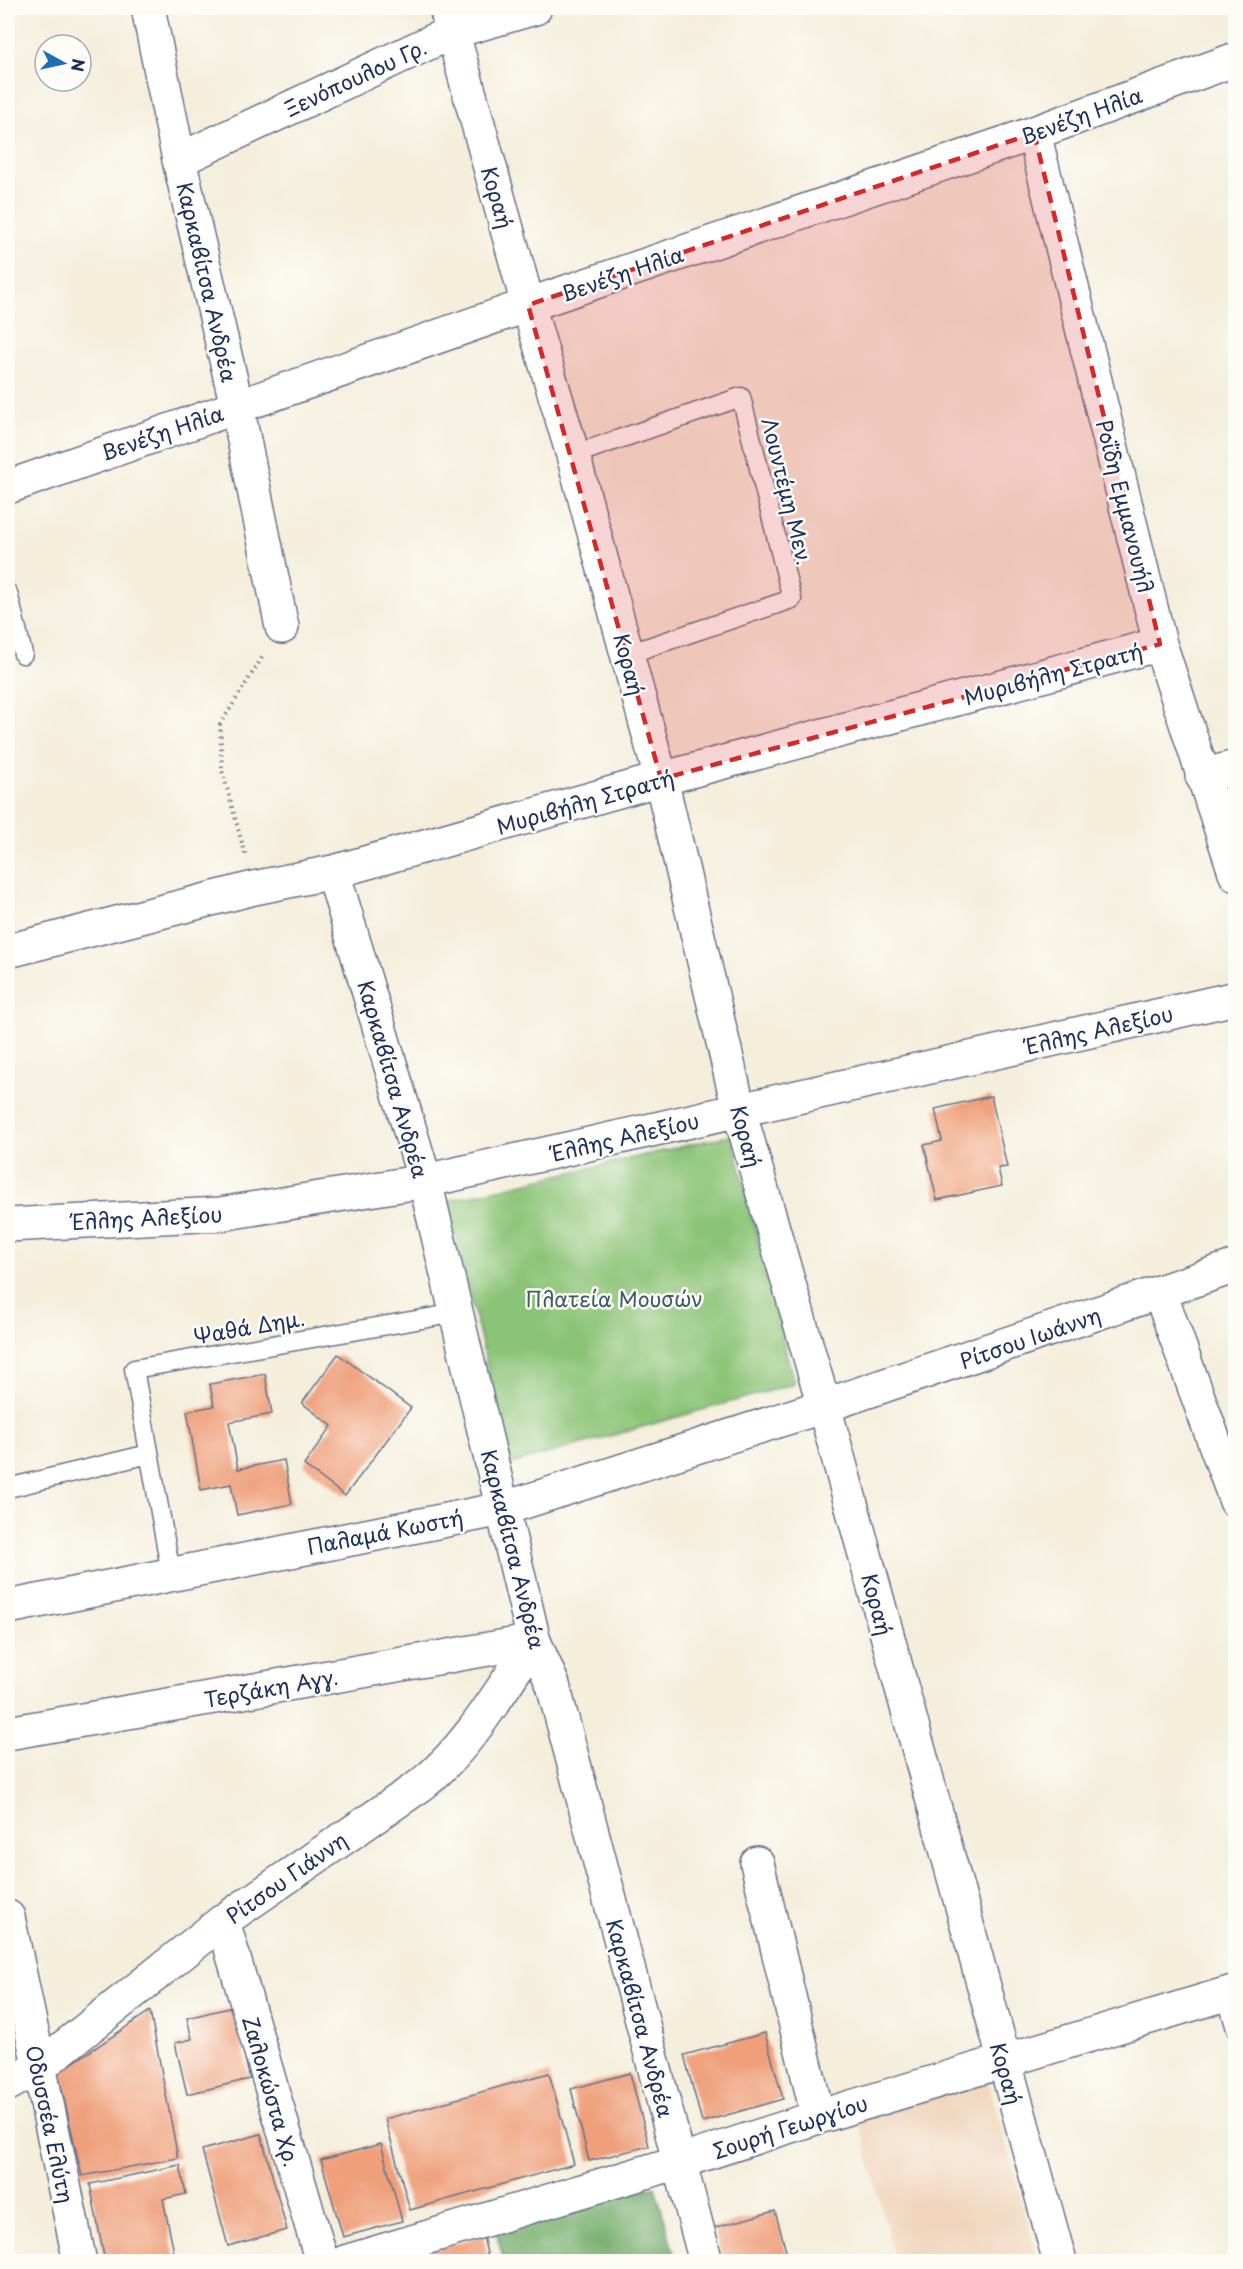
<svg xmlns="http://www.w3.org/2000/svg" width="1243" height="2269" font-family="'Playpen Sans',sans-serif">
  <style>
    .built { fill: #f0d5bc }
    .green { fill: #8cc477; stroke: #547a6a; stroke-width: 1.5 }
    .forest { fill: #71aa68; stroke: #466c63; stroke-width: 1.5 }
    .building { fill: #ef9f79 }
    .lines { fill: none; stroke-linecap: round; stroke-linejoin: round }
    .service-casing { stroke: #67728a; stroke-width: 21 }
    .minor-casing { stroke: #67728a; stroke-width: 36 }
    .tertiary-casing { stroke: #67728a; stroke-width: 36 }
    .path { stroke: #67728a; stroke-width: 4; stroke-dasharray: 1.5 4.5; stroke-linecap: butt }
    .service { stroke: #fff; stroke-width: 18 }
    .minor { stroke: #fff; stroke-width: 33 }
    .tertiary { stroke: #fff; stroke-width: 33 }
    .marked { fill: #d62828; fill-opacity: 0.2; stroke: #d62828; stroke-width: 4.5; stroke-dasharray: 12 8; stroke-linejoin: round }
    .labels { text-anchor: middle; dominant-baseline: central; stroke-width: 5; stroke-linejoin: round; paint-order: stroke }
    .street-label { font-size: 21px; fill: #1b2f5e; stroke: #fdfcf7 }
    .park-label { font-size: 21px; fill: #3d5c66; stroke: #fdfcf7 }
  </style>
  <rect width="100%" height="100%" fill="#fdfcf7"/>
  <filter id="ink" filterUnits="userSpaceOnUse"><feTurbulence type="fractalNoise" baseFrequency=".0167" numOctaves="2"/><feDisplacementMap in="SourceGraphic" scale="12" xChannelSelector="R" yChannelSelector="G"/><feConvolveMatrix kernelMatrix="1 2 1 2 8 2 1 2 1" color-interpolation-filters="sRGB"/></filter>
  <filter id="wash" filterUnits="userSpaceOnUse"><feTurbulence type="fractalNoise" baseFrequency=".008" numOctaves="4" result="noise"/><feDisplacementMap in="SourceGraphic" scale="24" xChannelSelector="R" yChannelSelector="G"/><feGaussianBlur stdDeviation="1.35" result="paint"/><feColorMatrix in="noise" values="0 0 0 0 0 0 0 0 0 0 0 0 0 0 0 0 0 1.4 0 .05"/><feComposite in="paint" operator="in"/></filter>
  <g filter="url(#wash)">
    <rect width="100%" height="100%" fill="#f4eedb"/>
    <path class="built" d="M987 2076 1038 2261H895L858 2116Z"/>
    <path class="green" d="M732 1135 794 1384 511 1464 447 1201Z"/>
    <path class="forest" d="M655 2186 676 2261H504L496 2231Z"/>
    <g id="blocks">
      <path class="building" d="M991 1096 1007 1167 998 1168 1002 1186 937 1200 924 1145 942 1141 935 1109Z
        M338 1354 411 1408 345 1496 304 1465 332 1426 302 1403Z
        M265 1374 272 1414 229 1422 238 1469 284 1460 292 1504 237 1515 231 1484 201 1490 187 1411 214 1406 210 1384Z
        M233 2007 250 2079 187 2094 175 2043 192 2039 187 2018Z
        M150 2011 178 2158 82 2176 58 2073Z
        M765 2033 783 2099 702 2122 684 2055Z
        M549 2073 574 2164 410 2210 385 2119Z
        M630 2073 649 2146 589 2161 571 2089Z
        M261 2134 287 2230 228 2246 202 2150Z
        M381 2144 402 2221 343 2237 321 2160Z
        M180 2165 186 2194 163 2199 176 2262H105L90 2184Z
        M775 2211 789 2262H723L713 2228Z
        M483 2236 489 2262H416L415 2254Z"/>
    </g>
  </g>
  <g filter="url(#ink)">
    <use href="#blocks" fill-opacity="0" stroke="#67728a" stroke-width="1.5"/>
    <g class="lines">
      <defs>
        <path id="service" d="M573 455 741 397 792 599 628 654
          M8 593 23 654
          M8 1488 149 1454
          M171 1573 134 1369 457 1313
          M1226 1994 1236 2029"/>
        <path id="minor" d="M148 8 179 160 237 406 282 627
          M446 8 528 305 573 455 661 779 739 1110 824 1406 1060 2262
          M1034 133 1160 644 1236 875
          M179 160 452 32 535 8
          M8 487 528 305 1034 133 1236 59
          M1202 776 1236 767
          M333 872 425 1181 534 1641 553 1685 706 2262
          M8 951 254 888 333 872 661 779 1160 644
          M8 1225 220 1214 425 1181 1236 998
          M1160 1293 1236 1501
          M8 1607 502 1509 824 1406 1236 1266
          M8 1733 534 1641
          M757 1863 818 2117
          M223 1921 322 2262
          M8 2084 39 2067 223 1921 421 1785C469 1747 500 1691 534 1641
          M345 2262 679 2162 818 2117 1236 1991"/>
        <path id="tertiary" d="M8 1917 80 2262"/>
      </defs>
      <use href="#service" class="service-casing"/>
      <use href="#minor" class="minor-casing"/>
      <use href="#tertiary" class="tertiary-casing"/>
      <path class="path" d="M245 854 222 770 220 725 263 656"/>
      <use href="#service" class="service"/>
      <use href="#minor" class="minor"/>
      <use href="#tertiary" class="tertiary"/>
    </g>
  </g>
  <path class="marked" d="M1034 133 1160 644 661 779 528 305Z"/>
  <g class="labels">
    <g class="street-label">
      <text transform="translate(355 77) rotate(-25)">Ξενόπουλου Γρ.</text>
      <text transform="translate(1081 115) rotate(-20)">Βενέζη Ηλία</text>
      <text transform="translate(498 197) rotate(74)">Κοραή</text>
      <text transform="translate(622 273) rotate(-19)">Βενέζη Ηλία</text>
      <text transform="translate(208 282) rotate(77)">Καρκαβίτσα Ανδρέα</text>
      <text transform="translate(162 432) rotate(-19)">Βενέζη Ηλία</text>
      <text transform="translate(788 491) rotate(76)">Λουντέμη Μεν.</text>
      <text transform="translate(1126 506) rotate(76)">Ροΐδη Εμμανουήλ</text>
      <text transform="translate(630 664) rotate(75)">Κοραή</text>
      <text transform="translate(1053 673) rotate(-15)">Μυριβήλη Στρατή</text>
      <text transform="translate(585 801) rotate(-16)">Μυριβήλη Στρατή</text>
      <text transform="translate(1099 1029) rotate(-13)">Έλλης Αλεξίου</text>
      <text transform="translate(394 1079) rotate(74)">Καρκαβίτσα Ανδρέα</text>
      <text transform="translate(625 1136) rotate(-13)">Έλλης Αλεξίου</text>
      <text transform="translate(747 1136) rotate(75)">Κοραή</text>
      <text transform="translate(147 1217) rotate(-3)">Έλλης Αλεξίου</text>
      <text transform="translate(249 1326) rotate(-10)">Ψαθά Δημ.</text>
      <text transform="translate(1030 1337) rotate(-19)">Ρίτσου Ιωάννη</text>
      <text transform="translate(385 1531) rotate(-11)">Παλαμά Κωστή</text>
      <text transform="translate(514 1549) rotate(76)">Καρκαβίτσα Ανδρέα</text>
      <text transform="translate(878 1604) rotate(75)">Κοραή</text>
      <text transform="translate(271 1687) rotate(-10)">Τερζάκη Αγγ.</text>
      <text transform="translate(286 1877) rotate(-35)">Ρίτσου Γιάννη</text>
      <text transform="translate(641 2018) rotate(75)">Καρκαβίτσα Ανδρέα</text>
      <text transform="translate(1007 2073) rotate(74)">Κοραή</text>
      <text transform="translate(272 2091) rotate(74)">Ζαλοκώστα Χρ.</text>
      <text transform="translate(51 2124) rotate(78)">Οδυσσέα Ελύτη</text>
      <text transform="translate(790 2126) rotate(-18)">Σουρή Γεωργίου</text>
    </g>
    <g class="park-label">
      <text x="614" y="1298">Πλατεία Μουσών</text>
    </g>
  </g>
  <rect width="1243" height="2269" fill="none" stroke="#fdfcf7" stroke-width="30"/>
  <g transform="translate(63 63) rotate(98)"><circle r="28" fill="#fdfcf7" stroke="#a3aaba" stroke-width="1.5"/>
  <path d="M0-4.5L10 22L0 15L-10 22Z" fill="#1f6fb2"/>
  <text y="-9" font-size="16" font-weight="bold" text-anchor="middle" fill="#1b2f5e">N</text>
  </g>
</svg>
